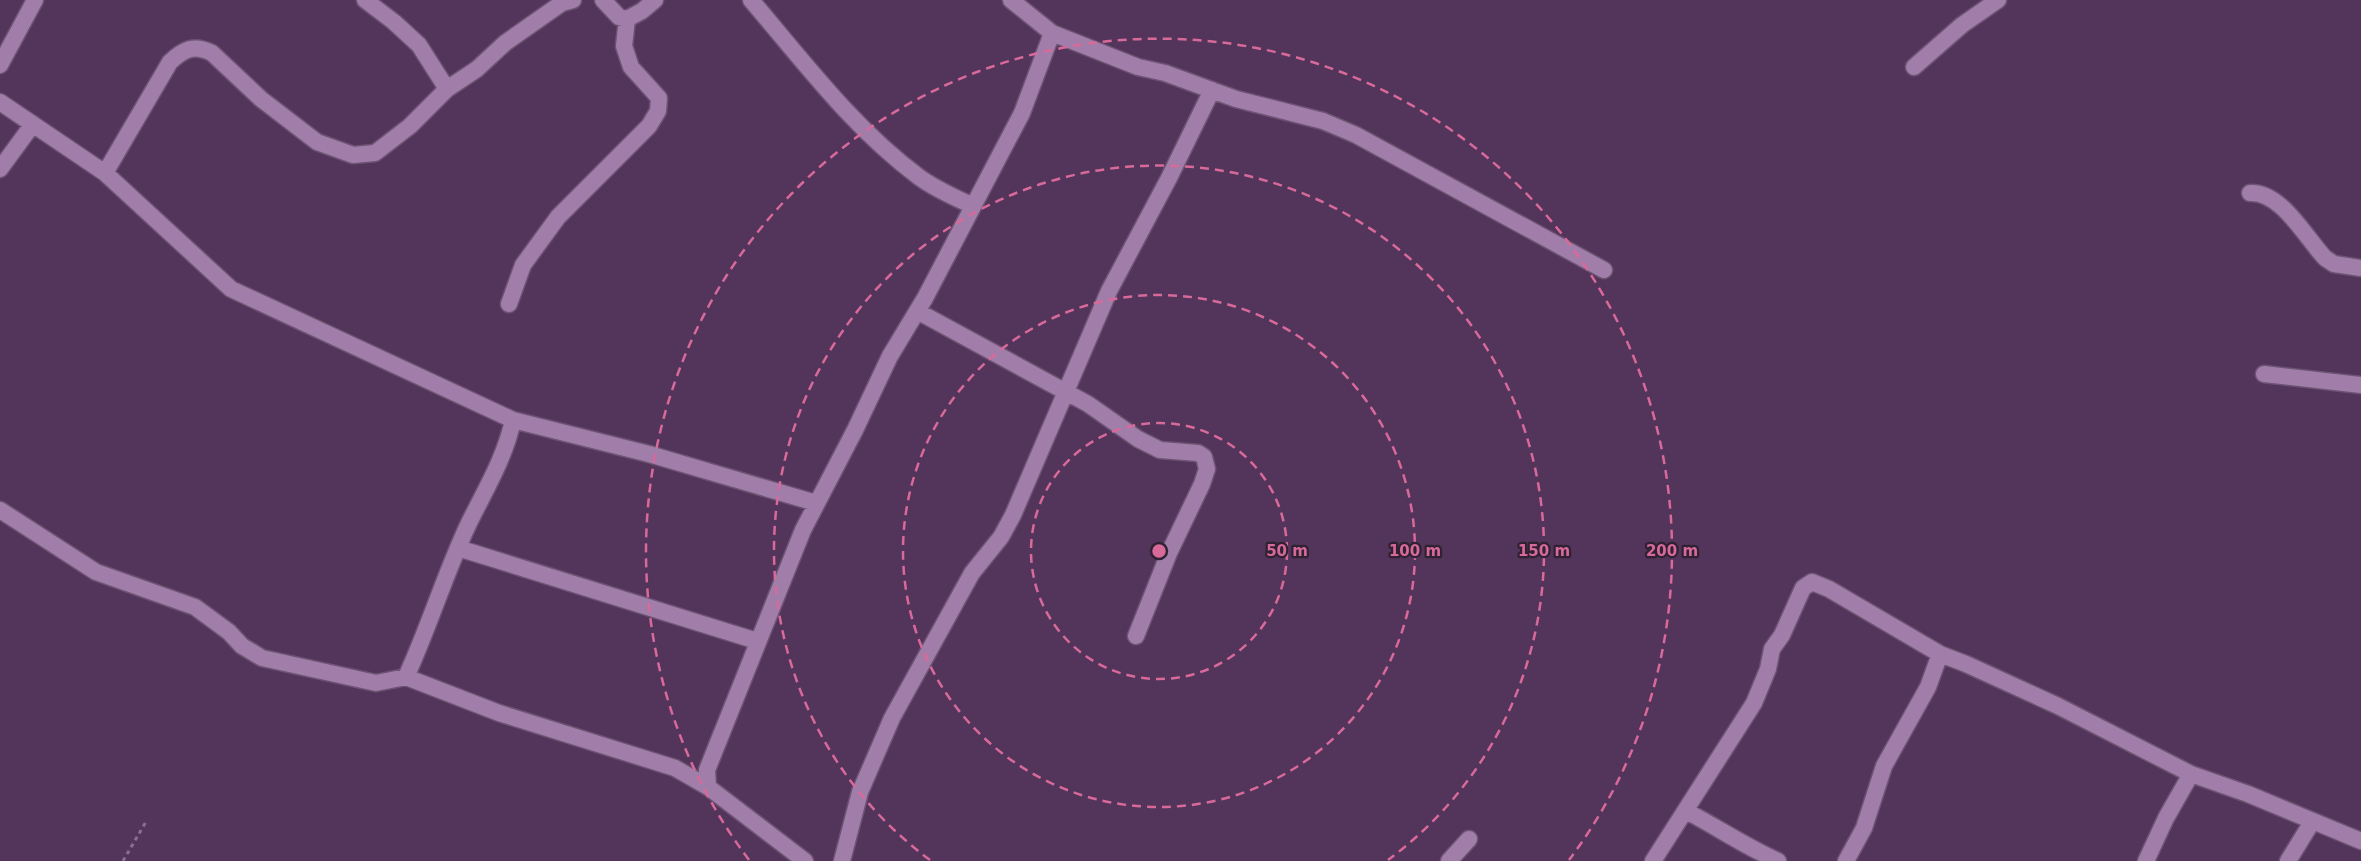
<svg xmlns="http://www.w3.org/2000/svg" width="2361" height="861" font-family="'DejaVu Sans',sans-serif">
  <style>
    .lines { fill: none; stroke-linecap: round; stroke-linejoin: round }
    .minor-casing { stroke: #6d5373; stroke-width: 19 }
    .path { stroke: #896e8f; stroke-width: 3; stroke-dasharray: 4 4; stroke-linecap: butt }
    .minor { stroke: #a17ea9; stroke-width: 16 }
    .ring { fill: none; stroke: #d76a9b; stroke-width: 2.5; stroke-dasharray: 9 6 }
    .centre { fill: #d76a9b; stroke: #302233; stroke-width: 2.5 }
    .ring-label { font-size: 15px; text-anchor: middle; font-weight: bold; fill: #d76a9b; stroke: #302233; stroke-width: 4.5; stroke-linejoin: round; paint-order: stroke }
  </style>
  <rect width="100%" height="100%" fill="#53345a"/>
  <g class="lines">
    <defs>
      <path id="minor" d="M365 0 394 22 419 45 447 89
        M603 0 619 17 627 19 642 11 655 0
        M751 0C804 62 853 128 919 177 935 189 954 197 973 206
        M1011 0 1052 33 1138 67 1165 73 1236 99 1323 121 1356 135 1604 270
        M0 65 35 0
        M1914 67 1962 25 1998 0
        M0 102 105 173 231 289 513 420C505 458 485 490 468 525 445 574 429 627 406 677
        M0 169 33 124
        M105 173 170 62C184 49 194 44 212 53L261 99 317 142 353 155 375 153 410 126 447 89 477 69 505 43 562 3 573 0
        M2250 193C2281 191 2306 238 2325 258L2334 264 2361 268
        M509 304 523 265 558 217 649 126 658 111 659 98 631 67 624 46 627 19
        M917 311 1088 404 1138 439 1160 450 1198 453 1204 457 1207 469 1202 484 1169 553 1136 636
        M2264 374 2361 385
        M513 420 649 454 816 503
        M0 510 96 572 195 607 229 632 242 646 262 658 376 683 406 677 499 713 675 768 708 787 805 861
        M458 548 757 641
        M708 787 707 770 803 530 855 430 890 356 925 298 1022 113 1052 33
        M1686 811C1717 827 1746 847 1778 861
        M842 861 860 792 892 718 972 573 1001 537 1013 515 1109 291 1169 178 1212 90
        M1449 861 1469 839
        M1653 861 1754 703 1768 669 1772 649 1782 635 1803 588 1812 582 1829 589 1940 654 1966 664 2058 706 2191 774
        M1846 861 1864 828 1884 766 1928 687 1940 654
        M2146 861 2166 818 2191 774 2248 794 2361 841
        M2288 861 2312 822"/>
    </defs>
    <use href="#minor" class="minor-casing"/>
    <path class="path" d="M123 861 147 820"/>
    <use href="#minor" class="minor"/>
  </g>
  <g class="ring">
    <circle cx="1159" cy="551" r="128"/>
    <circle cx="1159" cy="551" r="256"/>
    <path d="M930 860A385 385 0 1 1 1388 860"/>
    <path d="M749 860A513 513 0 1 1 1569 860"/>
  </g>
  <circle cx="1159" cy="551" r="8" class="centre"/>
  <g class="ring-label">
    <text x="1287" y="556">50 m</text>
    <text x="1415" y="556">100 m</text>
    <text x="1544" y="556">150 m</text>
    <text x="1672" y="556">200 m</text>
  </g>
</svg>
